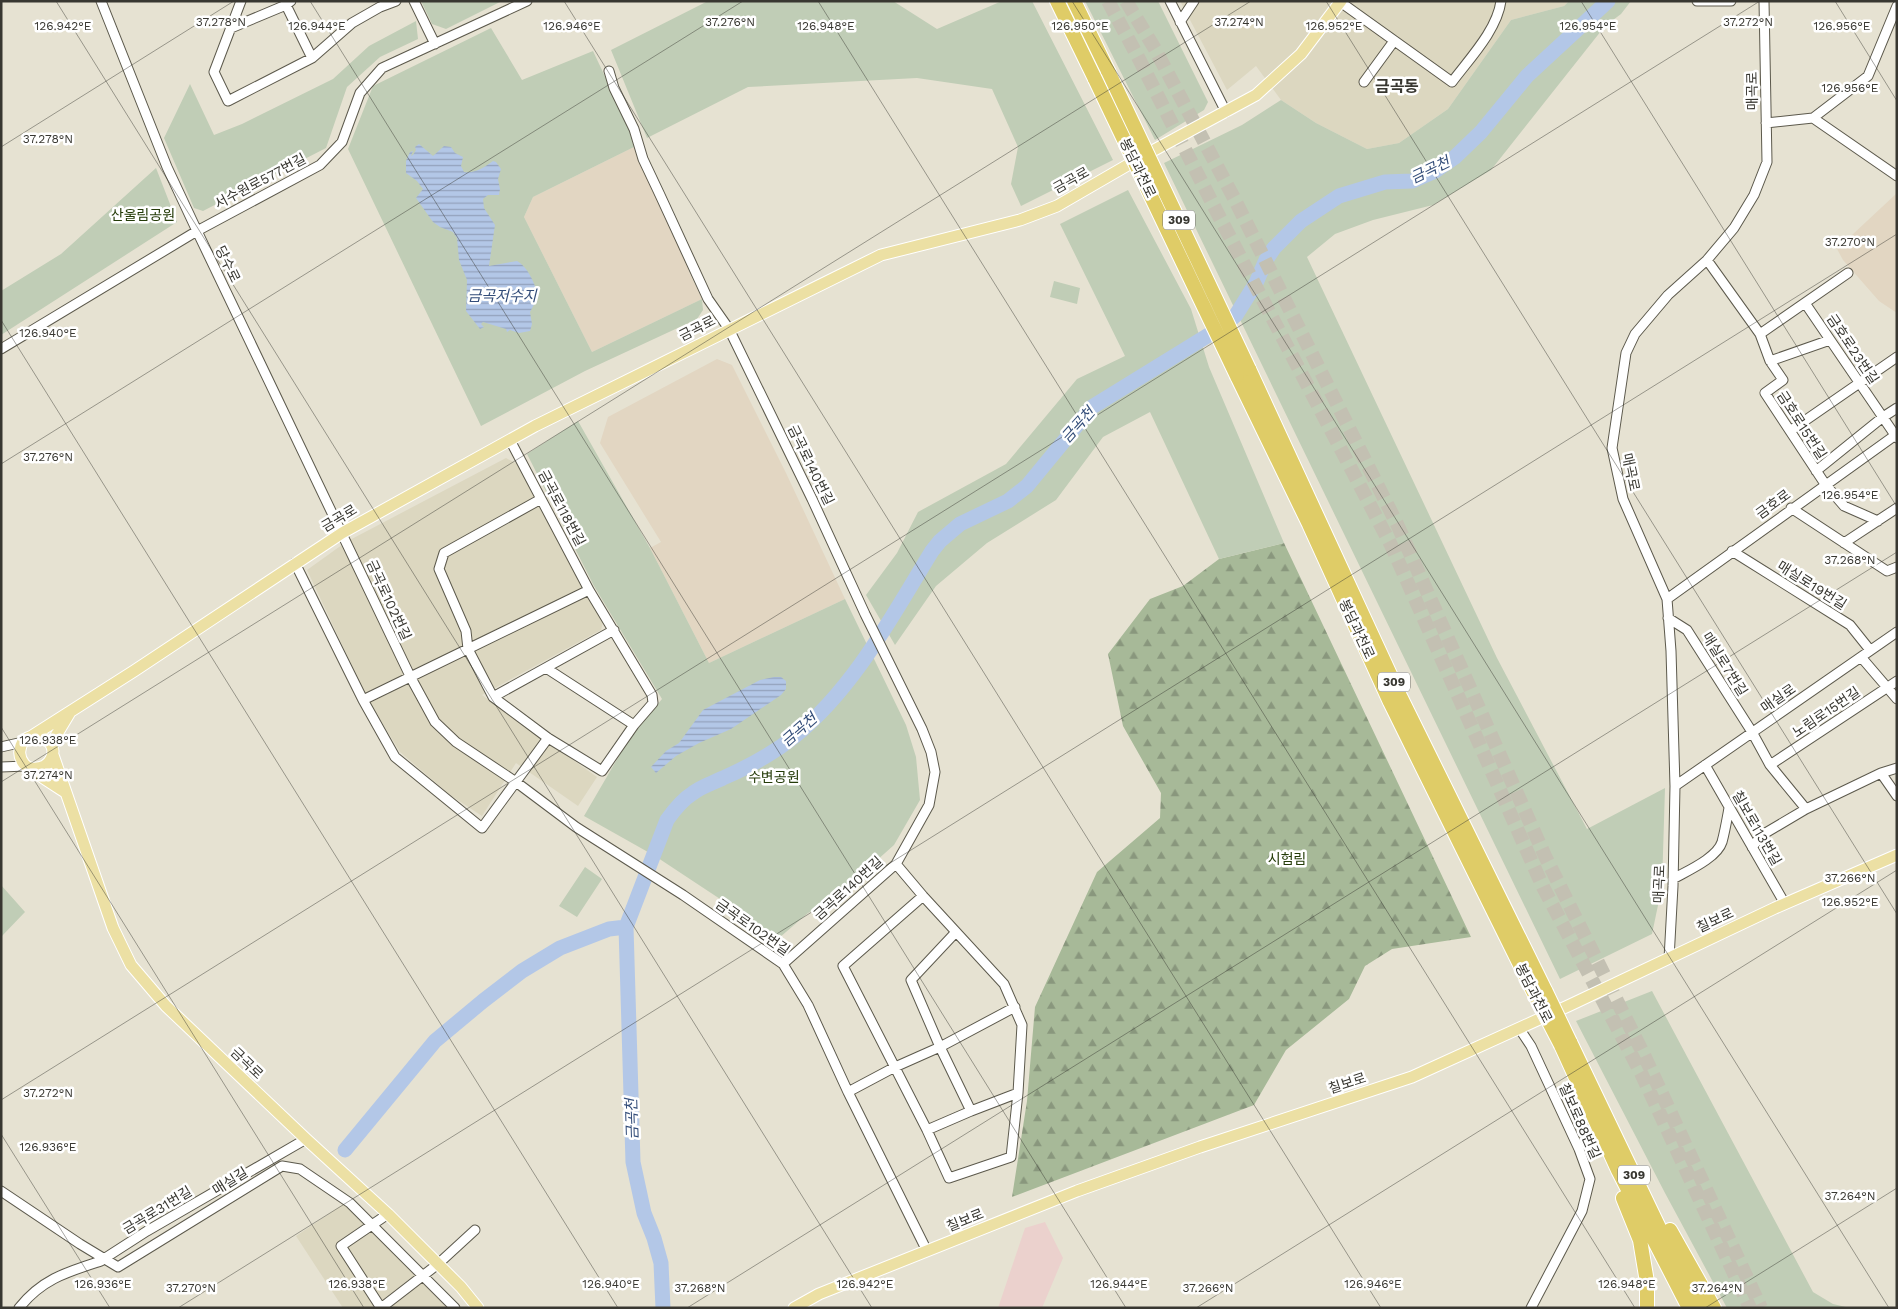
<svg xmlns="http://www.w3.org/2000/svg" width="1898" height="1309" font-family="'Work Sans','Noto Sans KR',sans-serif">
  <style>
    .built { fill: #dcd7c0 }
    .industrial { fill: #ebd1cd }
    .education { fill: #e2d6c2 }
    .forest { fill: url(#forest-firs) }
    .park { fill: #c0cdb6 }
    .water { fill: url(#water-rules) }
    .lines { fill: none; stroke-linecap: round; stroke-linejoin: round }
    .river { stroke: #b3c7e7; stroke-width: 15 }
    .highway-tunnel { stroke: #c3c0b2; stroke-width: 14; stroke-dasharray: 14 7; stroke-linecap: butt }
    .minor-casing { stroke: #5c594c; stroke-width: 11 }
    .major-casing { stroke: #fff; stroke-width: 13 }
    .highway-casing { stroke: #fff; stroke-width: 16 }
    .minor { stroke: #fff; stroke-width: 9 }
    .major { stroke: #ece0a4; stroke-width: 11 }
    .highway { stroke: #dfcc67; stroke-width: 14 }
    .highway-bridge-casing { stroke: #fff; stroke-width: 16; stroke-linecap: butt }
    .highway-bridge { stroke: #dfcc67; stroke-width: 14 }
    .ticks { fill: none; stroke: #383731; stroke-width: 1; stroke-opacity: 0.45 }
    .labels { text-anchor: middle; dominant-baseline: central; stroke-width: 5; stroke-linejoin: round; paint-order: stroke }
    .shield { fill: #fff; stroke: #74736f; stroke-width: 1 }
    .shield-label { font-size: 12px; font-weight: bold; fill: #383731 }
    .street-label { font-size: 14px; fill: #383731; stroke: #fff }
    .park-label { font-size: 14px; fill: #243b08; stroke: #fff }
    .water-label { font-size: 15px; font-style: italic; fill: #334d79; stroke: #fff }
    .quarter-label { font-size: 16px; font-weight: bold; fill: #383731; stroke: #fff }
    .ticks-label { font-size: 12px; text-anchor: middle; fill: #383731; stroke: #fff; stroke-width: 5; stroke-linejoin: round; paint-order: stroke }
  </style>
  <defs>
    <pattern id="forest-firs" width="22" height="20" patternUnits="userSpaceOnUse" patternTransform="scale(1.25)"><rect width="22" height="20" fill="#a7b998"/><path d="M5 1l3.5 6h-7zM16 11l3.5 6h-7z" fill="#89977d"/></pattern>
    <pattern id="water-rules" width="6" height="5" patternUnits="userSpaceOnUse" patternTransform="scale(1.25)"><rect width="6" height="5" fill="#b3c7e7"/><path d="M0 2.5h6" fill="none" stroke="#93a2bc"/></pattern>
  </defs>
  <rect width="100%" height="100%" fill="#e6e2d2"/>
  <path class="built" d="M1180 1H1569L1564 6 1511 20 1448 109 1399 143 1367 149 1316 123 1281 100 1256 66 1227 90Z
    M506 458 517 464 603 622 601 630 482 695 597 777 578 806 516 763 482 816 450 795 400 752 367 698 307 570 346 542Z
    M345 1203 460 1308H343L296 1236Z"/>
  <path class="industrial" d="M1045 1222 1063 1258 1042 1308H998L1025 1228Z"/>
  <path class="education" d="M634 147 639 159 685 257 689 272 702 299 592 352 524 217 533 197Z
    M1897 193V313L1879 301 1843 260 1837 249Z
    M717 359 732 365 786 473 845 599 709 663 650 548 661 542 600 443 608 417Z"/>
  <path class="forest" d="M1284 543 1471 937 1392 949 1365 966 1349 999 1286 1050 1254 1105 1012 1197 1027 1101 1035 1007 1097 872 1160 818 1161 793 1123 726 1108 654 1150 599 1183 586 1219 559Z"/>
  <path class="park" d="M421 1H502L446 29 432 24Z
    M708 1H893L937 29 1002 1H1032L1113 160 1021 206 1011 184 1018 147 992 89 917 78 748 87 647 138 611 50Z
    M1085 1H1158L1208 102 1204 110 1155 140Z
    M1569 1H1631L1621 14 1605 26 1491 170 1433 205 1373 220 1335 234 1307 257 1497 658 1587 829 1665 788 1662 886 1652 934 1560 979 1164 163 1242 125 1281 100 1316 123 1367 149 1399 143 1448 109 1511 20 1564 6Z
    M416 21 418 39 380 57 347 87 326 148 203 211 194 208 164 138 190 84 214 135 242 124 333 79 369 46Z
    M491 28 522 80 593 51 633 136 634 147 533 197 524 217 592 352 702 299 703 310 697 319 585 371 481 426 348 149 373 86Z
    M156 168 177 222 1 335V291L61 254Z
    M1128 190 1191 309 1209 367 1284 543 1219 559 1150 412 1103 437 1056 500 987 543 936 586 895 645 866 595 897 553 918 512 1006 464 1077 379 1125 356 1060 224Z
    M1054 281 1080 288 1077 304 1050 297Z
    M578 421 650 548 709 663 845 599 906 725 916 757 920 800 894 845 830 902 808 913 779 938 655 856 584 816 630 737 662 699 594 586 527 454Z
    M585 867 602 879 577 917 559 906Z
    M1 885 25 912 1 937Z
    M1652 991 1813 1292 1833 1304 1850 1308H1727L1665 1193 1576 1021Z"/>
  <path class="water" d="M419 144 433 156 444 146 451 147 455 153 463 157 461 166 464 172C474 174 485 167 493 161L496 162 501 169 498 179 500 189 499 195H488L483 199 484 208 495 225 489 266 517 261C528 267 536 285 538 297L530 312 532 324 530 331 519 333 510 330 507 332 506 329 483 322 481 324 484 327 480 329 466 311 467 280 459 260 457 238 453 232 440 227 433 222 416 198 423 189 417 181 406 173V161L410 152 413 151 411 156 413 155 416 150 415 147Z
    M774 677H781L786 681V689L781 695 731 729 699 743 676 756 656 773 651 767 666 751 679 743 703 710 760 680Z"/>
  <g class="lines">
    <path class="river" d="M345 1150 435 1041 483 1001 522 971 560 948 609 929 626 927
      M663 1308 661 1263 654 1238 644 1213 633 1162 626 927 667 820C674 810 682 800 693 793 702 786 713 783 723 778 748 767 774 753 795 736 855 687 892 616 932 551L940 541 960 524 1008 501 1027 486 1092 407 1225 325 1236 315 1256 283 1266 260 1274 248 1301 221 1339 196 1385 182 1412 181 1435 171 1455 157 1481 132 1527 76 1608 1"/>
    <path class="highway-tunnel" d="M1108 1 1138 57 1220 218 1391 545 1543 887 1641 1073 1750 1308
      M1126 1 1155 49 1234 198 1397 524 1545 856 1644 1055 1761 1308"/>
    <defs>
      <path id="minor" d="M101 1 167 167 197 231 411 678 435 722 456 742 516 782 576 827 683 895 783 964 808 1005 848 1092 927 1251
        M241 1 214 72 228 101 312 58 352 23 380 7 396 1
        M414 1 435 44
        M1170 1 1226 112
        M1339 1 1452 82C1470 58 1497 30 1501 1
        M1697 1H1731
        M286 5 312 58
        M1180 22 1194 1
        M231 28 286 5 291 1
        M609 71 614 88 634 129 643 159 660 195 708 299 729 329 812 499 865 614 922 729 931 752 935 772 929 805 896 864 783 964
        M1364 82 1394 41
        M1813 118 1868 76 1897 6
        M1766 123 1813 118 1897 176
        M1707 260 1760 334 1770 361 1783 380 1765 393 1825 484 1844 506 1878 521
        M1805 303 1897 438
        M1760 334 1848 273
        M1 349 197 231 320 165 342 142 360 93 382 68 527 1
        M1770 361 1830 340
        M1790 431 1897 357
        M510 440 589 590 652 695 653 703 634 725 602 771 548 738 493 697 468 649 466 631 439 569 444 553 541 499
        M1816 471 1883 417 1897 408
        M1791 508 1887 571 1897 567
        M1844 543 1897 508
        M1732 551 1850 625 1870 650
        M295 563 363 700 395 757 482 828 548 738
        M1667 599 1897 434
        M1668 618 1687 630 1752 732 1770 765 1806 809
        M1861 657 1897 699
        M546 668 634 725
        M493 697 614 630
        M363 700 589 590
        M1 747 23 742
        M1705 765 1785 904
        M1770 765 1897 681
        M1 767 26 766
        M1881 773 1897 796
        M1675 786 1897 632
        M1752 847 1762 835 1806 809 1881 773 1897 768
        M896 864 923 896 1004 984 1022 1025 1018 1093 1011 1157 949 1178 927 1130 843 966 923 896
        M1673 879C1687 871 1717 858 1722 842 1725 831 1727 819 1729 808
        M956 932 911 980 940 1047 1015 1007
        M1669 959 1673 886 1675 786 1671 651 1667 599 1623 499 1612 448 1626 353 1635 334 1668 295 1707 260 1734 228 1754 195 1767 162 1764 1
        M1519 1028 1531 1046 1579 1149 1590 1179 1582 1211 1531 1308
        M848 1092 895 1067 940 1047 971 1111
        M927 1130 971 1111 1018 1093
        M1 1191 80 1244 118 1267 282 1166 300 1169 350 1203 455 1308
        M102 1260 147 1231 306 1139
        M19 1308C42 1279 67 1272 101 1261
        M381 1308 341 1246 388 1214
        M381 1308 438 1264 475 1230"/>
      <path id="major" d="M32 736 134 671 342 533 535 426 881 255 1020 220 1057 206 1145 155 1256 95 1301 54 1341 1
        M51 744 69 714
        M53 755 113 928 131 965 166 1006 306 1139 388 1214 461 1287 478 1308
        M31 768C40 769 47 767 51 759 62 737 23 725 20 750 19 755 21 760 24 764 33 772 54 785 65 792
        M794 1308 819 1294 1077 1191 1200 1147 1412 1077 1568 1006 1775 908 1897 855"/>
      <path id="highway" d="M1057 1 1095 79
        M1074 1 1108 71
        M1249 369 1400 696 1546 992
        M1237 376 1309 524 1390 702 1536 997
        M1570 1042 1676 1263 1700 1308
        M1561 1045 1618 1170 1689 1308
        M1623 1198 1640 1240 1647 1282V1308
        M1670 1230 1714 1308"/>
    </defs>
    <use href="#minor" class="minor-casing"/>
    <use href="#major" class="major-casing"/>
    <use href="#highway" class="highway-casing"/>
    <use href="#minor" class="minor"/>
    <use href="#major" class="major"/>
    <use href="#highway" class="highway"/>
    <defs>
      <path id="highway-bridge" d="M1108 71 1249 369
        M1095 79 1237 376
        M1546 992 1570 1042
        M1536 997 1561 1045"/>
    </defs>
    <use href="#highway-bridge" class="highway-bridge-casing"/>
    <use href="#highway-bridge" class="highway-bridge"/>
  </g>
  <path class="ticks" d="M56 1 872 1308M310 1 1126 1308M564 1 1381 1308M818 1 1635 1308M1072 1 1889 1308M1326 1 1897 914M1581 1 1897 507M1835 1 1897 101M1 147 234 1M1 320 618 1308M1 464 743 1M1 727 364 1308M1 782 1251 1M1 1100 1760 1M1 1134 110 1308M178 1308 1897 234M687 1308 1897 552M1196 1308 1897 870M1705 1308 1897 1188"/>
  <g class="labels">
    <g class="shield">
      <rect x="1163" y="210.5" width="32" height="19" rx="4"/>
      <rect x="1378" y="672.5" width="32" height="19" rx="4"/>
      <rect x="1618" y="1165.5" width="32" height="19" rx="4"/>
    </g>
    <g class="shield-label">
      <text x="1179" y="220">309</text>
      <text x="1394" y="682">309</text>
      <text x="1634" y="1175">309</text>
    </g>
    <g class="street-label">
      <text transform="translate(1752 91) rotate(-91)">매곡로</text>
      <text transform="translate(1138 168) rotate(64)">봉담과천로</text>
      <text transform="translate(1071 180) rotate(-29)">금곡로</text>
      <text transform="translate(260 181) rotate(-28)">서수원로577번길</text>
      <text transform="translate(228 264) rotate(64)">당수로</text>
      <text transform="translate(697 328) rotate(-27)">금곡로</text>
      <text transform="translate(1853 349) rotate(56)">금호로23번길</text>
      <text transform="translate(1802 425) rotate(57)">금호로15번길</text>
      <text transform="translate(811 465) rotate(64)">금곡로140번길</text>
      <text transform="translate(1631 472) rotate(78)">매곡로</text>
      <text transform="translate(1773 504) rotate(-36)">금호로</text>
      <text transform="translate(562 508) rotate(62)">금곡로118번길</text>
      <text transform="translate(339 518) rotate(-31)">금곡로</text>
      <text transform="translate(1812 585) rotate(32)">매실로19번길</text>
      <text transform="translate(389 600) rotate(65)">금곡로102번길</text>
      <text transform="translate(1357 629) rotate(65)">봉담과천로</text>
      <text transform="translate(1725 664) rotate(58)">매실로7번길</text>
      <text transform="translate(1778 698) rotate(-35)">매실로</text>
      <text transform="translate(1826 712) rotate(-34)">노림로15번길</text>
      <text transform="translate(1757 828) rotate(60)">칠보로113번길</text>
      <text transform="translate(1659 884) rotate(-88)">매곡로</text>
      <text transform="translate(848 888) rotate(-42)">금곡로140번길</text>
      <text transform="translate(1715 920) rotate(-25)">칠보로</text>
      <text transform="translate(753 927) rotate(35)">금곡로102번길</text>
      <text transform="translate(1534 993) rotate(63)">봉담과천로</text>
      <text transform="translate(247 1063) rotate(44)">금곡로</text>
      <text transform="translate(1347 1083) rotate(-18)">칠보로</text>
      <text transform="translate(1580 1121) rotate(66)">칠보로88번길</text>
      <text transform="translate(230 1181) rotate(-32)">매실길</text>
      <text transform="translate(157 1210) rotate(-31)">금곡로31번길</text>
      <text transform="translate(965 1220) rotate(-22)">칠보로</text>
    </g>
    <g class="park-label">
      <text x="143" y="215">산울림공원</text>
      <text x="774" y="777">수변공원</text>
      <text x="1287" y="859">시험림</text>
    </g>
    <g class="water-label">
      <text transform="translate(1430 170) rotate(-26)">금곡천</text>
      <text x="502" y="296">금곡저수지</text>
      <text transform="translate(1078 425) rotate(-48)">금곡천</text>
      <text transform="translate(799 730) rotate(-41)">금곡천</text>
      <text transform="translate(632 1119) rotate(-92)">금곡천</text>
    </g>
    <g class="quarter-label">
      <text x="1397" y="86">금곡동</text>
    </g>
  </g>
  <g class="ticks-label">
    <text x="730" y="26">37.276°N</text>
    <text x="1748" y="26">37.272°N</text>
    <text x="221" y="26">37.278°N</text>
    <text x="1239" y="26">37.274°N</text>
    <text x="1842" y="30">126.956°E</text>
    <text x="63" y="30">126.942°E</text>
    <text x="826" y="30">126.948°E</text>
    <text x="1080" y="30">126.950°E</text>
    <text x="1588" y="30">126.954°E</text>
    <text x="317" y="30">126.944°E</text>
    <text x="572" y="30">126.946°E</text>
    <text x="1334" y="30">126.952°E</text>
    <text x="1850" y="92">126.956°E</text>
    <text x="48" y="143">37.278°N</text>
    <text x="1850" y="246">37.270°N</text>
    <text x="48" y="337">126.940°E</text>
    <text x="48" y="461">37.276°N</text>
    <text x="1850" y="499">126.954°E</text>
    <text x="1850" y="564">37.268°N</text>
    <text x="48" y="744">126.938°E</text>
    <text x="48" y="779">37.274°N</text>
    <text x="1850" y="882">37.266°N</text>
    <text x="1850" y="906">126.952°E</text>
    <text x="48" y="1097">37.272°N</text>
    <text x="48" y="1151">126.936°E</text>
    <text x="1850" y="1200">37.264°N</text>
    <text x="103" y="1288">126.936°E</text>
    <text x="357" y="1288">126.938°E</text>
    <text x="611" y="1288">126.940°E</text>
    <text x="865" y="1288">126.942°E</text>
    <text x="1119" y="1288">126.944°E</text>
    <text x="1373" y="1288">126.946°E</text>
    <text x="1627" y="1288">126.948°E</text>
    <text x="191" y="1292">37.270°N</text>
    <text x="700" y="1292">37.268°N</text>
    <text x="1208" y="1292">37.266°N</text>
    <text x="1717" y="1292">37.264°N</text>
  </g>
  <rect width="1898" height="1309" fill="none" stroke="#383731" stroke-width="5"/>
</svg>
